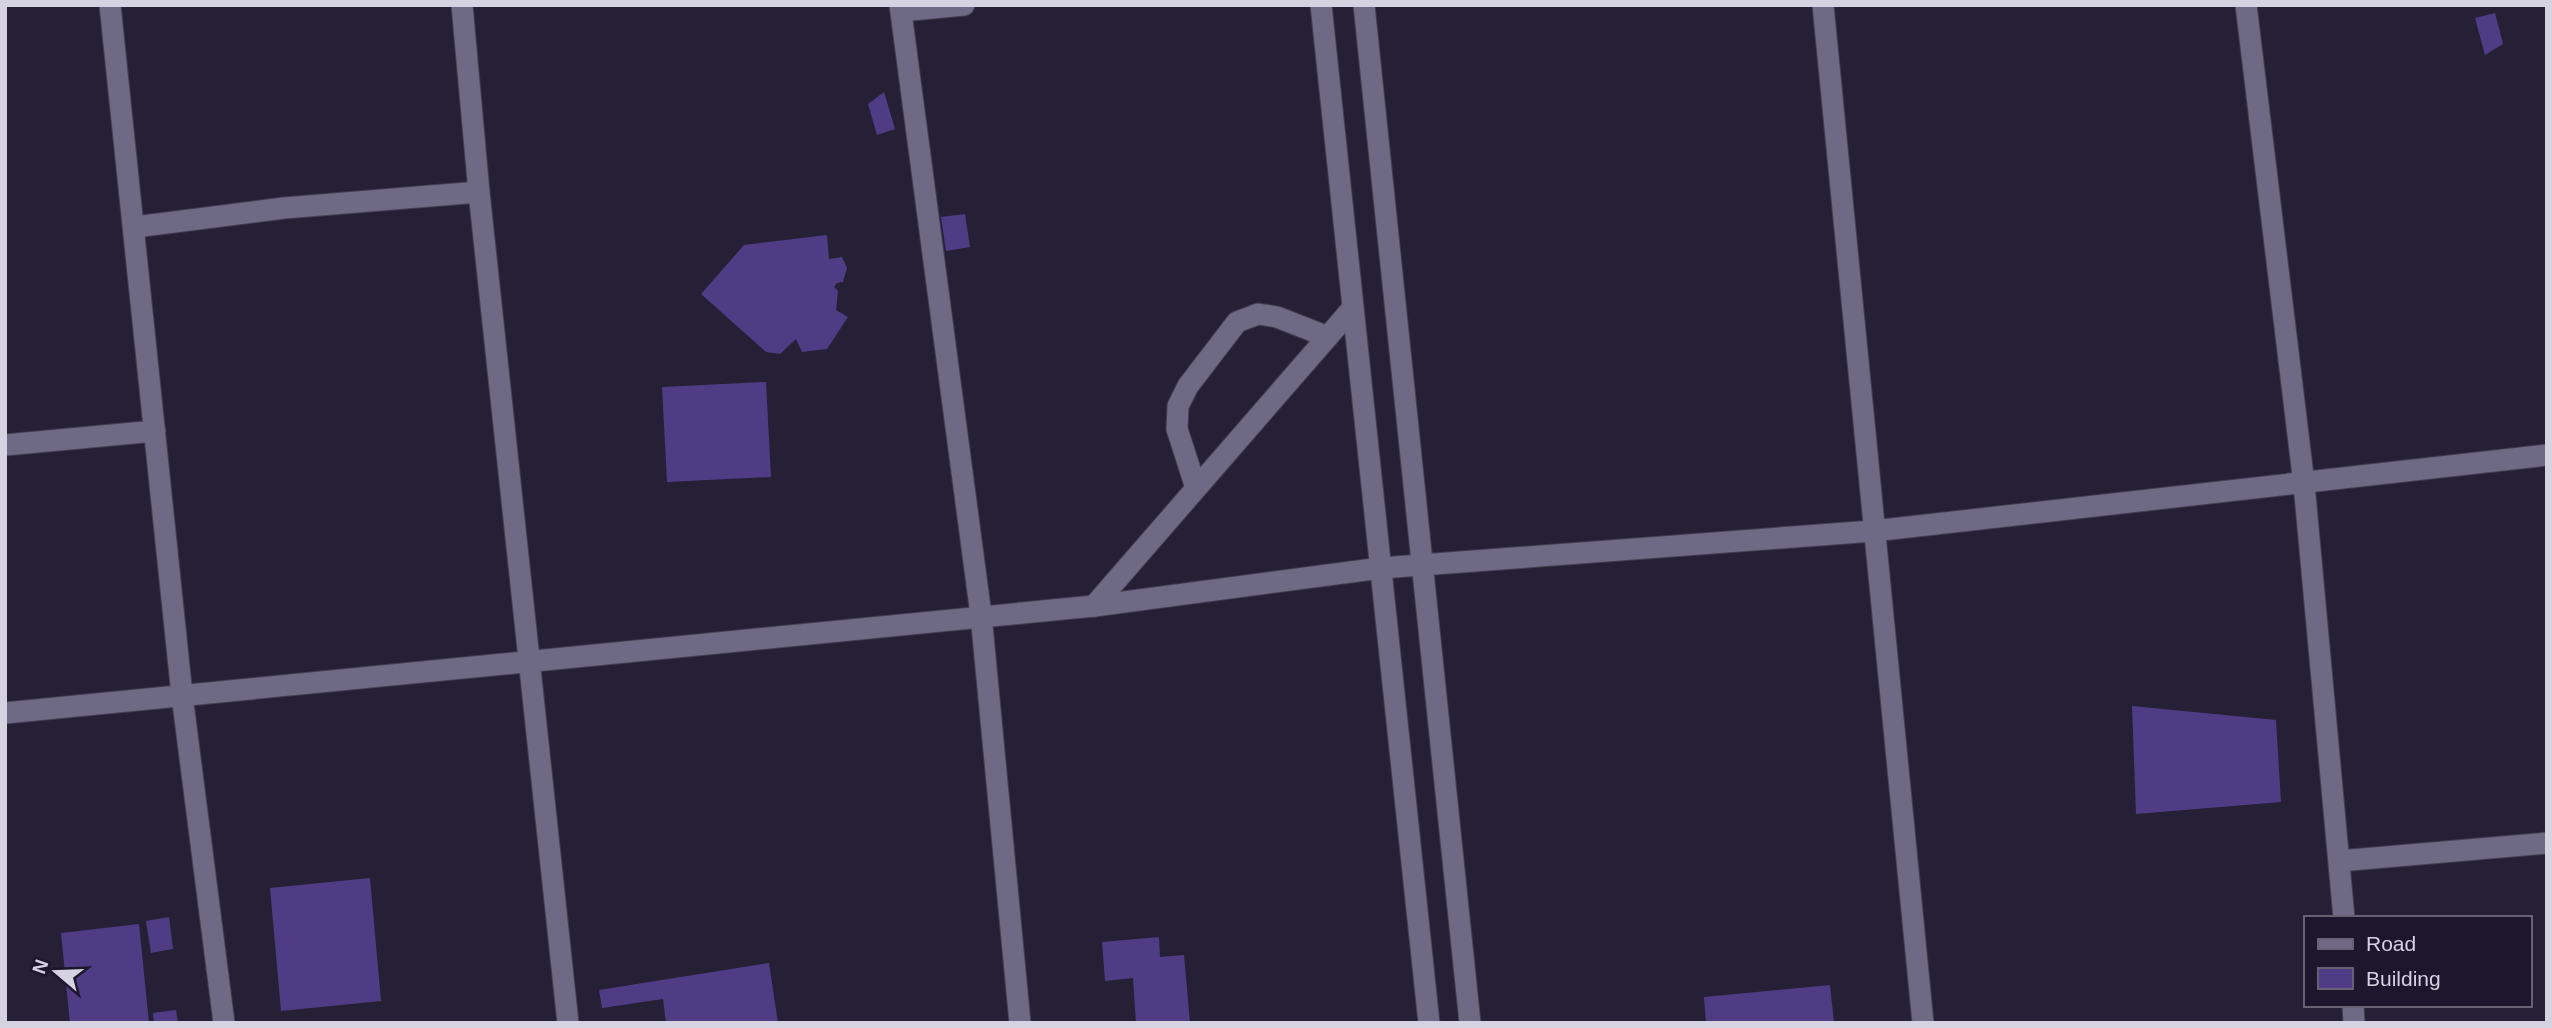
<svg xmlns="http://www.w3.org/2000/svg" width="2552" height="1028" font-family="Arial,sans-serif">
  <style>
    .building { fill: #503c84 }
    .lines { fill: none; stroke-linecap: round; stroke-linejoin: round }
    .lane-casing { stroke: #423d50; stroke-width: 23 }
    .street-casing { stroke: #423d50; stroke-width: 23 }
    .lane { stroke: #6e6984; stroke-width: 21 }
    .street { stroke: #6e6984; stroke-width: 21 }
  </style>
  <rect width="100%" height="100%" fill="#252036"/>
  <path class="building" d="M2495 13 2503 44 2485 55 2475 18Z
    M884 92 895 129 877 135 868 104Z
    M965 214 970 247 946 251 941 217Z
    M827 235 829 259 842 257 847 268 843 282 837 283 834 287 838 291 836 310 848 317 827 349 802 352 796 339 780 354 766 352 701 294 744 245Z
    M766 382 771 477 667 482 662 387Z
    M2132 706 2276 720 2281 802 2136 814Z
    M370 878 381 1001 281 1011 270 888Z
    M169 917 173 949 151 953 146 921Z
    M139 924 149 1023H70L61 933Z
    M1159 937 1160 957 1184 955 1190 1023H1136L1133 978 1105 981 1102 942Z
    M769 963 778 1023H666L663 999 602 1008 599 990Z
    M1830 985 1834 1023H1706L1704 997Z
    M176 1010 178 1023H154L153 1013Z"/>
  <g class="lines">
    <defs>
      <path id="lane" d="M1196 488 1177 429 1178 406 1188 386 1237 322 1258 314 1277 317 1328 337
        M1094 606 1351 310"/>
      <path id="street" d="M110 5 182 695 224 1023
        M462 5 479 192 568 1023
        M900 5 981 615 1020 1023
        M1321 5 1429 1023
        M1364 5 1470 1023
        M1823 5 1923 1023
        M2246 5 2304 484 2344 918
        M901 11 964 5
        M135 227 284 208 479 192
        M5 445 155 431
        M5 713 1094 606 1381 568 1873 531 2547 455
        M2339 861 2547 843
        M2353 1005 2354 1023"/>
    </defs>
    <use href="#lane" class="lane-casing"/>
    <use href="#street" class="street-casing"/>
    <use href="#lane" class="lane"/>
    <use href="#street" class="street"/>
  </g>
  <rect width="2552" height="1028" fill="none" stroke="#d5d2e1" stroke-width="14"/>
  <rect x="2304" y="916" width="228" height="91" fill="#1c172c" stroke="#666274" stroke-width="2"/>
  <rect x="2318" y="939" width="35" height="10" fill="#6e6984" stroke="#666274" stroke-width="2"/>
  <text x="2366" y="951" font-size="21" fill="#d5d2e1">Road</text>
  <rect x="2318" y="968" width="35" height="21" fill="#503c84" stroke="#666274" stroke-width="2"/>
  <text x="2366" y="986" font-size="21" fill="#d5d2e1">Building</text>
  <g transform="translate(56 972) rotate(289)" stroke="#1c172c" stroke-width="5" paint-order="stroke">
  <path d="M0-5L12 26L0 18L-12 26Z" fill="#d5d2e1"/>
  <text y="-10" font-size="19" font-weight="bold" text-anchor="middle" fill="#d5d2e1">N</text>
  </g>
</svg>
